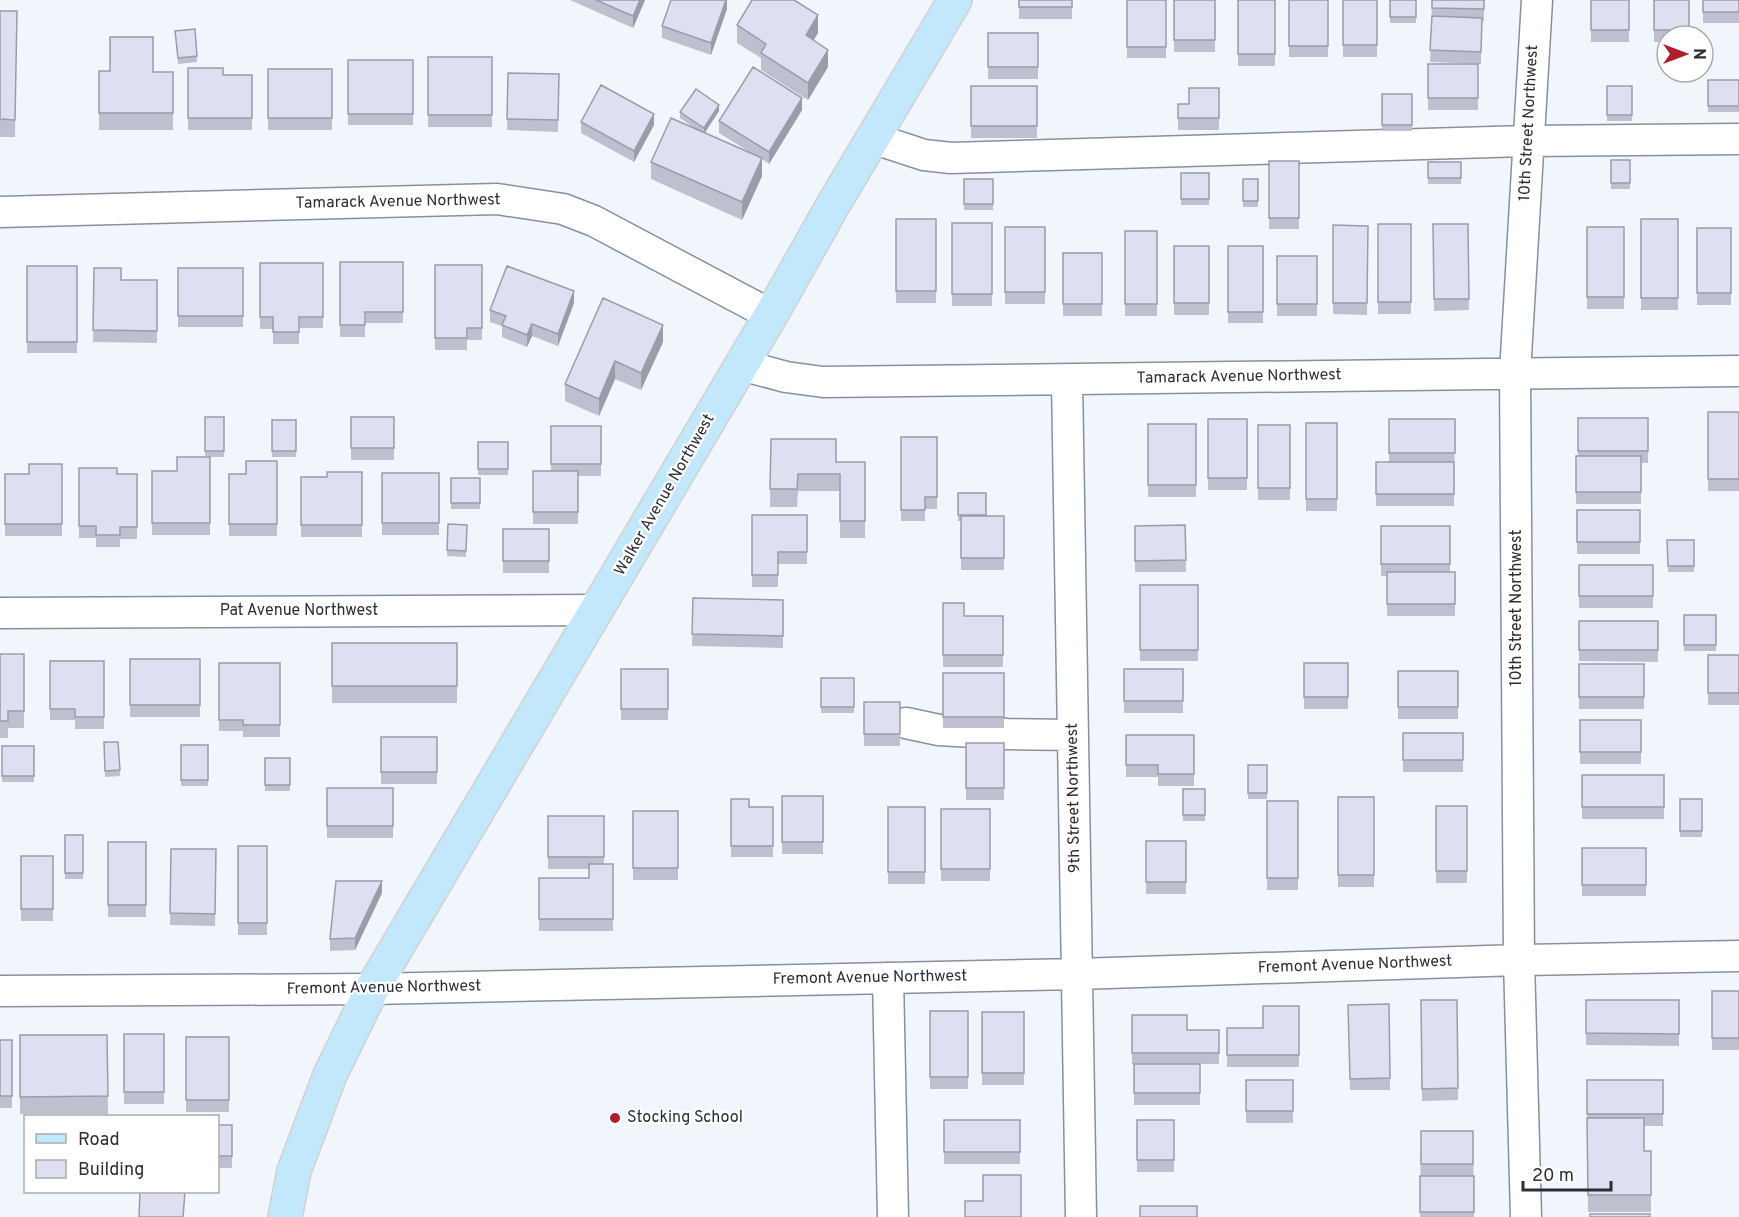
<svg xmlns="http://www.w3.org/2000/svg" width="1739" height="1217" font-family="Overpass,sans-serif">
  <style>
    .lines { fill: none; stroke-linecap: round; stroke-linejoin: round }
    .minor-casing { stroke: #87909e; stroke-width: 33 }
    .major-casing { stroke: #d0d1d3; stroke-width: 36 }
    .minor { stroke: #fff; stroke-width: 30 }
    .major { stroke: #c3e7fb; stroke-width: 33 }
    .wall { fill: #bfc0cf }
    .shaded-wall { fill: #9b9ca9 }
    .building { fill: #dedff1; stroke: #9b9ca9; stroke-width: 1.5 }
    .poi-dot { fill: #b01d2f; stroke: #fff; stroke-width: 2 }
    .labels { text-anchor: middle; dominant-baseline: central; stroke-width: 4.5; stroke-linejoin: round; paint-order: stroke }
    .street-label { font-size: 16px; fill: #2b2f35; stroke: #fff }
    .poi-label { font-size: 16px; fill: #2b2f35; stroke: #fff; text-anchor: start }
  </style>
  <rect width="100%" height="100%" fill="#f1f6fc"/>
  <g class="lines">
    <defs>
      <path id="minor" d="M872 138 924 155 951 158 1528 141 1739 139
        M0 212 497 199 563 209 594 221 771 315
        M741 365 786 377 823 382 1739 371
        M1067 380 1081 1217
        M0 613 597 610
        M906 723 939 730 1007 734 1073 735
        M888 978 893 1217
        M0 991 372 989 1077 974 1519 960 1739 956
        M1526 1217 1519 960 1515 373 1537 0"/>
      <path id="major" d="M285 1217 294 1171 330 1075 372 989 771 315 833 205 955 0"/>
    </defs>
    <use href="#minor" class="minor-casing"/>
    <use href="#major" class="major-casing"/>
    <use href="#minor" class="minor"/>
    <use href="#major" class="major"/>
  </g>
  <path class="wall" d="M570 0H645L633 28Z
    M727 0V9L711 55 662 38V26Z
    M1019 0H1072V19H1019Z
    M1127 0H1166V58H1127Z
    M1174 0H1215V52H1174Z
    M1238 0H1275V66H1238Z
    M1289 0H1328V57H1289Z
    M1343 0H1377V57H1343Z
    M1390 0H1416V23H1390Z
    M1432 0H1484V21H1482L1481 64 1430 62Z
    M1591 0H1629V42H1591Z
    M1654 0H1689V36H1667V42H1654Z
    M1703 0H1739V23H1703Z
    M0 11H17L15 137H0Z
    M737 25 818 33 813 40 828 67 808 100 761 70V58L737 43Z
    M175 31 197 56V62L178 64Z
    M988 33H1038V79H988Z
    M428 57H492V127H428Z
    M348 60H413V125H348Z
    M1428 64H1478V110H1428Z
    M188 68 223 75H252V130H188Z
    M268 69H332V130H268Z
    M99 71 173 72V130H99Z
    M508 73 559 74 558 132 507 130Z
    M1708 80H1739V112H1708Z
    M971 86H1037V138H971Z
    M1607 86H1632V121H1607Z
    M1219 88V130H1178V104H1189Z
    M1382 94H1412V131H1382Z
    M802 110 769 164 762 159V176L742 220 651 179V162L697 130 680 118V112L719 111 704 133 756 156 719 133V121Z
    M581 122 654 125 634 162 581 133Z
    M1611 160H1630V189H1611Z
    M1269 161H1299V229H1269Z
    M1428 162H1461V184H1428Z
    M1181 173H1209V205H1181Z
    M964 179H993V210H964Z
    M1243 179H1258V207H1243Z
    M896 219H936V303H896Z
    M1641 219H1678V310H1641Z
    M952 223H992V306H952Z
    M1378 224H1411V314H1378Z
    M1433 224H1468L1469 310 1434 311Z
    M1333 225 1368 226 1367 315 1333 314Z
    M1005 227H1045V304H1005Z
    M1587 227H1624V309H1587Z
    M1697 228H1731V305H1697Z
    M1125 231H1157V316H1125Z
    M1174 246H1209V315H1174Z
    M1228 246H1263V323H1228Z
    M1063 253H1102V316H1063Z
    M1277 256H1317V316H1277Z
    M340 262H403V323H365V337H340Z
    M260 263H323V328H299V344H273V329H260Z
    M435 265H482V340H467V350H435Z
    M27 266H77V353H27Z
    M94 268 121 280H157V343L93 342Z
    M178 268H243V327H178Z
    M574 303 558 346 532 336 527 347 502 337V326L490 322V310Z
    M663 342 641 390 615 379 599 416 565 401V384Z
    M1708 412H1739V491H1708Z
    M205 417H224V457H205Z
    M351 417H394V460H351Z
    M1578 418H1648V463H1641V504H1576V456H1578Z
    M1208 419H1247V490H1208Z
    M1389 419H1455L1454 506H1376V462H1389Z
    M272 420H296V457H272Z
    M1306 423H1337V511H1306Z
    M1148 424H1196V497H1148Z
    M1258 425H1290V500H1258Z
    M551 426H601V476H578V524H533V471H551Z
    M901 437H937V509H925V521H901Z
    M771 439 836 462H865V538H840V491H798L797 507H770Z
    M478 442H508V475H478Z
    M210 457V535H152V471H177Z
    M277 461V536H229V474H246Z
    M62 464V536H5V474H29Z
    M79 468 117 474H137V539H120V547H96V538H79Z
    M362 472V537H301V477H327Z
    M382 473H439V535H382Z
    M451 478H480V509H451Z
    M958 493H986V516H1004V570H961V521H958Z
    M1577 510H1640V554H1577Z
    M752 515H807V564H778V587H752Z
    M448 524 467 525 466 557 447 556Z
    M1185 525 1186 572H1135V526Z
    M1381 526H1450V572H1455V616H1387V576H1381Z
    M503 529H549V573H503Z
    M1667 540H1694V572H1668Z
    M1579 565H1653V608H1579Z
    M1140 585H1198V661H1140Z
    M693 598 783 600V648L692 646Z
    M943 603 964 616H1003V667H943Z
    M1684 615H1716V651H1684Z
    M1579 621H1658V662L1579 661Z
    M332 643H457V703H332Z
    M0 654H24V728H8V738H0Z
    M1708 655H1739V705H1708Z
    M130 659H200V717H130Z
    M50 661H104V729H75V720H50Z
    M219 663H280V737H243V731H219Z
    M1304 663H1348V709H1304Z
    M1579 664H1644V709H1579Z
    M621 669H668V720H621Z
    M1124 669H1183V713H1124Z
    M1398 671H1458V719H1398Z
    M943 673H1004V728H943Z
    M821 678H854V713H821Z
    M864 702H900V746H864Z
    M1580 720H1641V764H1580Z
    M1403 733H1463V772H1403Z
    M1126 735H1194V786H1158V777H1126Z
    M381 737H437V784H381Z
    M104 742 120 770V776L105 777Z
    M966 743H1004V800H966Z
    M181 745H208V786H181Z
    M2 746H34V782H2Z
    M265 758H290V791H265Z
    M1248 765H1267V799H1248Z
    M1582 775H1664V819H1582Z
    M327 788H393V838H327Z
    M1183 789H1205V821H1183Z
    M782 796H823V854H782Z
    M1338 797H1374V887H1338Z
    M731 799 749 807H773V857H731Z
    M1680 799H1702V837H1680Z
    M1267 801H1298V890H1267Z
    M1436 806H1467V883H1436Z
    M888 807H925V884H888Z
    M941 809H990V881H941Z
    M633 811H678V880H633Z
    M548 816H604V864H613V931H539V878H589V869H548Z
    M65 835H83V879H65Z
    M1146 841H1186V894H1146Z
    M108 842H146V917H108Z
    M238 846H267V935H238Z
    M1582 848H1646V896H1582Z
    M171 849H216L215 926 170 925Z
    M21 856H53V921H21Z
    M382 893 355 950 330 951V939Z
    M1712 991H1739V1050H1712Z
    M1421 1000H1457L1458 1100 1422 1101Z
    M1586 1000H1679V1046L1586 1045Z
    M1389 1004 1390 1090H1350L1348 1005Z
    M1299 1006V1067H1227V1028H1263Z
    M930 1011H968V1089H930Z
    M982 1012H1024V1085H982Z
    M1132 1015 1187 1030H1219V1064H1200V1105H1134V1064H1132Z
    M124 1034H164V1104H124Z
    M20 1035H107L108 1114H20Z
    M186 1037H229V1112H186Z
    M0 1040H12V1108H0Z
    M1246 1080H1293V1123H1246Z
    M1587 1080H1663V1126H1644V1151H1651V1212H1588Z
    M944 1120H1020V1164H944Z
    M1137 1120H1174V1172H1137Z
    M218 1125H232V1168H218Z
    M1421 1131H1473L1474 1217H1420Z"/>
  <path class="shaded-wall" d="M640 0H645L633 28V16Z
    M726 0H727V9L711 55V43Z
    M818 15V33L806 53V35Z
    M828 50V67L808 100V83Z
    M802 98V110L769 164V152Z
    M719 105V111L704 134V128Z
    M654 114V125L634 162V151Z
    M762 158V176L742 220V202Z
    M574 291V303L558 346V334Z
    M532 324V336L527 347V335Z
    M663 325V342L641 390V373Z
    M615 361V379L599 416V399Z
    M382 881V893L355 950V938Z"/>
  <path class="building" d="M596 0H640L633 16Z
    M671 0H726L711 43 662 26Z
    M752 0H794L818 15 806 35 828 50 808 83 761 53 766 44 737 25Z
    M1019 0H1072V7H1019Z
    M1127 0H1166V47H1127Z
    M1174 0H1215V40H1174Z
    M1238 0H1275V54H1238Z
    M1289 0H1328V46H1289Z
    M1343 0H1377V45H1343Z
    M1390 0H1416V17H1390Z
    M1432 0H1484V9L1432 8Z
    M1591 0H1629V30H1591Z
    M1654 0H1689V30H1654Z
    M1703 0H1739V12H1703Z
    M0 11H17L15 120 0 119Z
    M1432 16 1482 18 1481 52 1430 50Z
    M195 29 197 56 178 58 175 31Z
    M988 33H1038V67H988Z
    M110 37H153V72H173V113H99V71H110Z
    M428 57H492V115H428Z
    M348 60H413V114H348Z
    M1428 64H1478V98H1428Z
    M753 67 802 98 769 152 719 121Z
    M188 68H223V75H252V118H188Z
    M268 69H332V118H268Z
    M508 73 559 74 558 120 507 119Z
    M1708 80H1739V106H1708Z
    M601 85 654 114 634 151 581 122Z
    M971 86H1037V126H971Z
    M1607 86H1632V115H1607Z
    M1189 88H1219V118H1178V104H1189Z
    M696 89 719 105 704 128 680 112Z
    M1382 94H1412V125H1382Z
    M671 118 762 158 742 202 651 162Z
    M1611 160H1630V183H1611Z
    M1269 161H1299V218H1269Z
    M1428 162H1461V178H1428Z
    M1181 173H1209V199H1181Z
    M964 179H993V204H964Z
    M1243 179H1258V201H1243Z
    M896 219H936V291H896Z
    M1641 219H1678V298H1641Z
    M952 223H992V294H952Z
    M1378 224H1411V302H1378Z
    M1433 224H1468L1469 299H1434Z
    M1333 225 1368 226 1367 303H1333Z
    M1005 227H1045V292H1005Z
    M1587 227H1624V297H1587Z
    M1697 228H1731V293H1697Z
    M1125 231H1157V304H1125Z
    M1174 246H1209V303H1174Z
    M1228 246H1263V312H1228Z
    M1063 253H1102V304H1063Z
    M1277 256H1317V304H1277Z
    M340 262H403V312H365V325H340Z
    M260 263H323V317H299V332H273V317H260Z
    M435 265H482V328H467V338H435Z
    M27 266H77V342H27Z
    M507 266 574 291 558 334 532 324 527 335 502 325 506 316 490 310Z
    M94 268H121V280H157V331L93 330Z
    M178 268H243V316H178Z
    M603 298 663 325 641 373 615 361 599 399 565 384Z
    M1708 412H1739V479H1708Z
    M205 417H224V451H205Z
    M351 417H394V448H351Z
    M1578 418H1648V451H1578Z
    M1208 419H1247V478H1208Z
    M1389 419H1455V453H1389Z
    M272 420H296V451H272Z
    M1306 423H1337V499H1306Z
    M1148 424H1196V485H1148Z
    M1258 425H1290V488H1258Z
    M551 426H601V464H551Z
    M901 437H937V497H925V510H901Z
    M771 439H836V462H865V521H840V474H798L797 489H770Z
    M478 442H508V469H478Z
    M1576 456H1641V492H1576Z
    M177 457H210V523H152V471H177Z
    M246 461H277V524H229V474H246Z
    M1376 462H1454V494H1376Z
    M29 464H62V524H5V474H29Z
    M79 468H117V474H137V527H120V535H96V526H79Z
    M533 471H578V512H533Z
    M327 472H362V525H301V477H327Z
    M382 473H439V523H382Z
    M451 478H480V503H451Z
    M958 493H986V515H958Z
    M1577 510H1640V542H1577Z
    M752 515H807V552H778V575H752Z
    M961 516H1004V558H961Z
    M448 524 467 525 466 551 447 550Z
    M1185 525 1186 560 1135 561V526Z
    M1381 526H1450V564H1381Z
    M503 529H549V561H503Z
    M1667 540H1694V566H1668Z
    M1579 565H1653V596H1579Z
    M1387 572H1455V604H1387Z
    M1140 585H1198V650H1140Z
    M693 598 783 600V636L692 634Z
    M943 603H964V616H1003V655H943Z
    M1684 615H1716V645H1684Z
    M1579 621H1658V650H1579Z
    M332 643H457V686H332Z
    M0 654H24V711H8V721H0Z
    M1708 655H1739V693H1708Z
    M130 659H200V705H130Z
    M50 661H104V717H75V709H50Z
    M219 663H280V725H243V720H219Z
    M1304 663H1348V697H1304Z
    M1579 664H1644V697H1579Z
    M621 669H668V709H621Z
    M1124 669H1183V701H1124Z
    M1398 671H1458V707H1398Z
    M943 673H1004V717H943Z
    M821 678H854V707H821Z
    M864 702H900V734H864Z
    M1580 720H1641V752H1580Z
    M1403 733H1463V760H1403Z
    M1126 735H1194V774H1158V765H1126Z
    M381 737H437V772H381Z
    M104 742H118L120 770 105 771Z
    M966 743H1004V788H966Z
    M181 745H208V780H181Z
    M2 746H34V776H2Z
    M265 758H290V785H265Z
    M1248 765H1267V793H1248Z
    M1582 775H1664V807H1582Z
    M327 788H393V826H327Z
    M1183 789H1205V815H1183Z
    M782 796H823V842H782Z
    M1338 797H1374V875H1338Z
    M731 799H749V807H773V846H731Z
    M1680 799H1702V831H1680Z
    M1267 801H1298V878H1267Z
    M1436 806H1467V871H1436Z
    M888 807H925V872H888Z
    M941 809H990V869H941Z
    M633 811H678V868H633Z
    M548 816H604V857H548Z
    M65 835H83V873H65Z
    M1146 841H1186V882H1146Z
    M108 842H146V905H108Z
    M238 846H267V923H238Z
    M1582 848H1646V885H1582Z
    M171 849H216L215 914 170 913Z
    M21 856H53V909H21Z
    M589 864H613V919H539V878H589Z
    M336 881H382L355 938 330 939Z
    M1712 991H1739V1038H1712Z
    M1421 1000H1457L1458 1088 1422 1089Z
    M1586 1000H1679V1034L1586 1033Z
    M1389 1004 1390 1078 1350 1079 1348 1005Z
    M1263 1006H1299V1055H1227V1028H1263Z
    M930 1011H968V1077H930Z
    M982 1012H1024V1073H982Z
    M1132 1015H1187V1030H1219V1053H1132Z
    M124 1034H164V1092H124Z
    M20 1035H107L108 1096 20 1097Z
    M186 1037H229V1100H186Z
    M0 1040H12V1096H0Z
    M1134 1064H1200V1093H1134Z
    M1246 1080H1293V1111H1246Z
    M1587 1080H1663V1114H1587Z
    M1587 1118H1644V1151H1651V1195H1588Z
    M944 1120H1020V1152H944Z
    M1137 1120H1174V1160H1137Z
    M218 1125H232V1156H218Z
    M1421 1131H1473V1164H1421Z
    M983 1175H1021V1217H965V1201H983Z
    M1420 1176H1474V1212H1420Z
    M140 1191H185L183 1217H139Z
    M1140 1206H1197V1217H1140Z
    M1590 1214H1650V1217H1590Z"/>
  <circle class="poi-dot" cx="615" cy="1118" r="6"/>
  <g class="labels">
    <g class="street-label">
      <text transform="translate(1529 123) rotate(-87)">10th Street Northwest</text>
      <text transform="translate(398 202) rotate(-1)">Tamarack Avenue Northwest</text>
      <text transform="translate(1239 377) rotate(-1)">Tamarack Avenue Northwest</text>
      <text transform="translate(665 495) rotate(-60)">Walker Avenue Northwest</text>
      <text transform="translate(1517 608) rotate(-90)">10th Street Northwest</text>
      <text x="299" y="611">Pat Avenue Northwest</text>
      <text transform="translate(1074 798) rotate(-91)">9th Street Northwest</text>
      <text transform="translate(1355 965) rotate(-2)">Fremont Avenue Northwest</text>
      <text transform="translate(870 978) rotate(-1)">Fremont Avenue Northwest</text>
      <text transform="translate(384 988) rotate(-1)">Fremont Avenue Northwest</text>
    </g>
    <g class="poi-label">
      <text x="627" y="1118">Stocking School</text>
    </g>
  </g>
  <rect x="24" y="1115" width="195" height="78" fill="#ffffff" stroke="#aaacae" stroke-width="1.5"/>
  <rect x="36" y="1134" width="30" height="9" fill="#c3e7fb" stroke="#aaacae" stroke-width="1.5"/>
  <text x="78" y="1145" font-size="18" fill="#2b2f35">Road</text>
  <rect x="36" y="1160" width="30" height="18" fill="#dedff1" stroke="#aaacae" stroke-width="1.5"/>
  <text x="78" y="1175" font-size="18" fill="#2b2f35">Building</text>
  <g transform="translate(1685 54) rotate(90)"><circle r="28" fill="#ffffff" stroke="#aaacae" stroke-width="1.5"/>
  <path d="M0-4.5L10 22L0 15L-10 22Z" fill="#b01d2f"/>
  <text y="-9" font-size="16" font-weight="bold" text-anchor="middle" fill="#2b2f35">N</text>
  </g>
  <path d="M1523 1181v9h88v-9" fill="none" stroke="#2b2f35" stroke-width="3"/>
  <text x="1532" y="1181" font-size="18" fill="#2b2f35" stroke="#ffffff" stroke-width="4.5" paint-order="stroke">20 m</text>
</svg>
